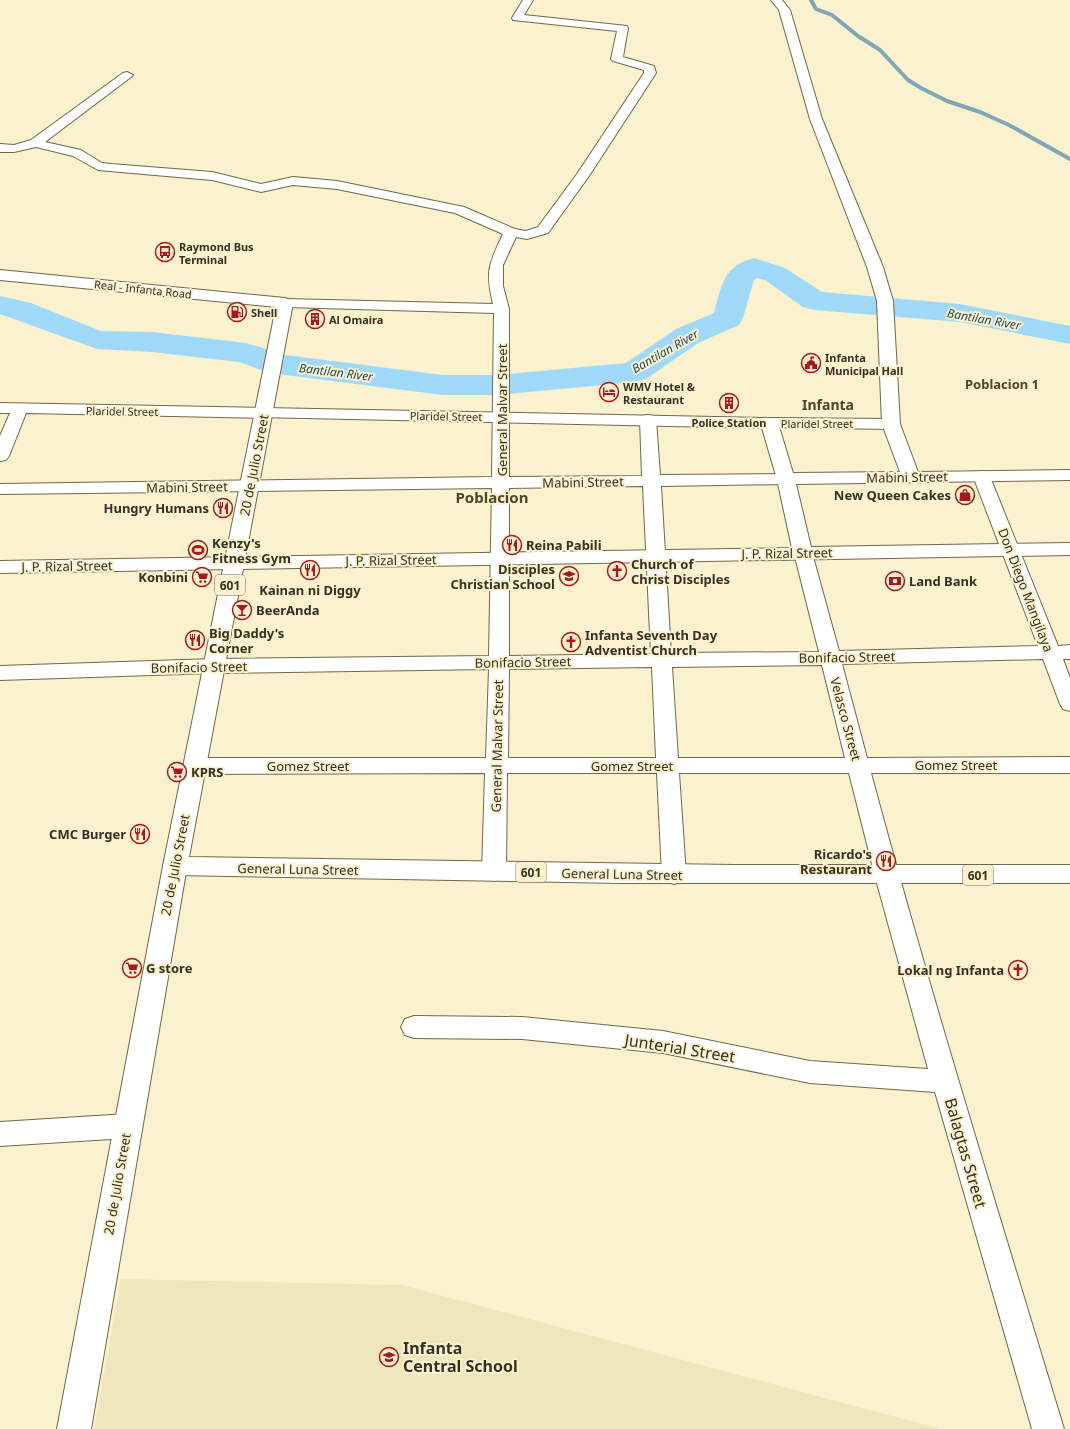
<svg xmlns="http://www.w3.org/2000/svg" width="1070" height="1429" font-family="'Noto Sans',sans-serif">
  <style>
    .built { fill: #f0e6bc }
    .lines { fill: none; stroke-linecap: round; stroke-linejoin: round }
    .stream { stroke: #80a7b8; stroke-width: 4 }
    .river { fill: #a0d9f8; fill-rule: evenodd }
    .street-casing { stroke: #706849; stroke-width: 2 }
    .secondary-casing { stroke: #706849; stroke-width: 2 }
    .primary-casing { stroke: #706849; stroke-width: 2 }
    .street { fill: #fff; fill-rule: evenodd }
    .secondary { fill: #fff; fill-rule: evenodd }
    .primary { fill: #fff; fill-rule: evenodd }
    .labels { text-anchor: middle; dominant-baseline: central; stroke-width: 4; stroke-linejoin: round; paint-order: stroke }
    .far-poi-label { font-size: 11px; font-weight: bold; fill: #353124; stroke: #faf1ce; text-anchor: start }
    .far-street-label { font-size: 11px; fill: #353124; stroke: #faf1ce }
    .far-water-label { font-size: 12px; font-style: italic; fill: #1d495f; stroke: #faf1ce }
    .shield { fill: #faf1ce; stroke: #706b57; stroke-width: 1 }
    .shield-label { font-size: 12px; font-weight: bold; fill: #353124 }
    .far-quarter-label { font-size: 13px; font-weight: bold; fill: #4d4528; stroke: #faf1ce }
    .street-label { font-size: 13px; fill: #353124; stroke: #faf1ce }
    .poi-label { font-size: 13px; font-weight: bold; fill: #353124; stroke: #faf1ce; text-anchor: start }
    .far-district-label { font-size: 14px; font-weight: bold; fill: #4d4528; stroke: #faf1ce }
    .quarter-label { font-size: 15px; font-weight: bold; fill: #4d4528; stroke: #faf1ce }
    .near-street-label { font-size: 16px; fill: #353124; stroke: #faf1ce }
    .near-poi-label { font-size: 16px; font-weight: bold; fill: #353124; stroke: #faf1ce; text-anchor: start }
  </style>
  <rect width="100%" height="100%" fill="#faf1ce"/>
  <path class="built" d="M121 1279 402 1285 941 1429H94Z"/>
  <g class="lines">
    <path class="stream" d="M811 0 816 9 832 15 858 36 880 50 908 80 921 88 947 101 980 112 1009 125 1070 159"/>
    <path class="river" d="M754 258 785 268 822 292 960 304 1070 326V344L960 322 814 310 803 307 765 280 757 278 754 280 743 318 739 325 698 343 646 379 634 382 497 395H443L285 375 274 372 271 369 264 371 239 362 152 352 97 349 0 314V296L31 303 101 331 152 332 246 343C255 346 272 349 277 357L285 355 443 375H497L626 363 676 329 714 313C722 285 723 266 754 258Z"/>
    <defs>
      <path id="street" d="M523 0H533L524 15 627 26 628 28 623 57 654 66 656 73 589 176 548 233 527 239 516 237 503 265V286L509 309V477L642 476 640 420 642 416 648 415 654 416 656 420 660 475 786 474 792 475 795 479 792 483 786 484 661 486 671 653 819 652 794 553 796 549 803 547 810 549 812 553 839 651 1038 646 973 476 976 472 982 471 988 472 1058 646 1070 645V659H1063L1070 678V711L1063 709 1060 704 1043 659 842 664 867 758 1070 757V773H871C930 993 998 1211 1064 1429H1032L935 1092 810 1083 663 1053 522 1039 414 1038 405 1035 401 1027 405 1019 414 1016 522 1017 663 1031 810 1061 928 1069 875 876 849 773H679L686 875 682 881 674 884 666 881 662 875 657 773H507L506 872 502 878 494 881 486 878 482 872 485 773 195 774 187 771 184 766 187 761 195 758H486L489 669 214 673 207 671 204 666 207 661 214 659 489 656 492 488 0 494V484L492 477 494 313 285 307 280 306 278 303 280 300 285 299 493 304C485 270 489 264 503 234L455 213 337 189 293 185 261 192 212 180 98 170 73 156 36 147 14 152H0V144L14 145 31 140 123 73 127 72 133 75 131 77 45 142 81 150 102 163 111 164 212 172 261 184 293 177 337 181 464 207 515 229 526 231 538 227 577 174 644 73V70L613 61 611 59 617 31 513 20 512 18ZM643 486 651 654 509 656V488ZM822 665 845 758H678L672 667ZM652 667 656 758H508L509 669Z
        M0 403 264 408 270 409 272 413 270 417 264 418 26 413 9 456 6 460 0 461V436L10 413H0Z
        M769 418 891 419 897 420 899 424 897 428 891 429 763 427 761 423 763 419Z
        M234 557 241 559 243 563 241 567 234 569 0 573V561Z
        M127 1114 137 1118 141 1126 137 1134 127 1138 0 1146V1122Z"/>
      <path id="secondary" d="M771 0H782L790 10 822 119 883 267 893 301 900 424 918 472 1070 470V480L796 484 811 547 1070 543V555L234 569 227 567 224 563 227 559 234 557 792 548 777 479 762 428 258 417 255 413 258 409 264 408 769 418 775 419 778 423 793 473 900 472 882 424 877 301 867 267 810 119 779 10Z
        M214 659 222 661 225 666 222 671 214 673 0 680V666Z
        M175 857 184 859 187 866 91 1429H57L163 866 166 859Z"/>
      <path id="primary" d="M0 270 285 298 291 300 293 303 189 857 734 865H1070V883H622L175 875 166 873 163 866 276 307 0 280Z"/>
    </defs>
    <use href="#street" class="street-casing"/>
    <use href="#secondary" class="secondary-casing"/>
    <use href="#primary" class="primary-casing"/>
    <use href="#street" class="street"/>
    <use href="#secondary" class="secondary"/>
    <use href="#primary" class="primary"/>
  </g>
  <defs>
    <symbol id="bus-ring" viewBox="-11 -11 22 22"><circle r="9.5" fill="#faf1ce" stroke="#ab181c" stroke-width="1.5"/><path d="M-5-6H5V4H4V6H2V4H-2V6H-4V4H-5ZM-3.5-4V0h7V-4ZM-3.5 1.2v1.5H-2V1.2ZM2 1.2v1.5H3.5V1.2Z" fill="#ab181c"/></symbol>
    <symbol id="fuel-ring" viewBox="-11 -11 22 22"><circle r="9.5" fill="#faf1ce" stroke="#ab181c" stroke-width="1.5"/><path d="M-5.5-6h7V0h2V4h1.3V-2.5L3-4.5l.8-.8L6-3V5H2.5V1h-1V6h-7ZM-4.2-4.7v3.2H.2V-4.7Z" fill="#ab181c"/></symbol>
    <symbol id="building-ring" viewBox="-11 -11 22 22"><circle r="9.5" fill="#faf1ce" stroke="#ab181c" stroke-width="1.5"/><path d="M-4-6H4V6H1V3H-1V6H-4ZM-2.5-4.3h1.7v1.8h-1.7ZM.8-4.3h1.7v1.8H.8ZM-2.5-1h1.7V.8h-1.7ZM.8-1h1.7V.8H.8Z" fill="#ab181c"/></symbol>
    <symbol id="civic-ring" viewBox="-11 -11 22 22"><circle r="9.5" fill="#faf1ce" stroke="#ab181c" stroke-width="1.5"/><path d="M-.6-6.5H3V-4.5H.6V-3L4-1V1h2V6H-6V1h2V-1L-.6-3ZM-1.2 2.5V6h2.4V2.5Z" fill="#ab181c"/></symbol>
    <symbol id="hotel-ring" viewBox="-11 -11 22 22"><circle r="9.5" fill="#faf1ce" stroke="#ab181c" stroke-width="1.5"/><path d="M-6-4.5h1.5V1H6V5H4.5V3h-9V5H-6ZM-4 0a1.8 1.8 0 1 1 3.6 0ZM.5 0V-2.5h3Q6-2.5 6 0Z" fill="#ab181c"/></symbol>
    <symbol id="shop-ring" viewBox="-11 -11 22 22"><circle r="9.5" fill="#faf1ce" stroke="#ab181c" stroke-width="1.5"/><path d="M-5-2.5h2.3a2.7 3.5 0 0 1 5.4 0H5L5.5 6h-11ZM-1.5-2.5h3a1.5 2.3 0 0 0-3 0Z" fill="#ab181c"/></symbol>
    <symbol id="restaurant-ring" viewBox="-11 -11 22 22"><circle r="9.5" fill="#faf1ce" stroke="#ab181c" stroke-width="1.5"/><path d="M-5-6h1v4h1v-4h1v4h1v-4h1v5L-1.5 .5V6h-2V.5L-5-1ZM5-6V6H3V1.5H1.5Q1.5-4 5-6Z" fill="#ab181c"/></symbol>
    <symbol id="stadium-ring" viewBox="-11 -11 22 22"><circle r="9.5" fill="#faf1ce" stroke="#ab181c" stroke-width="1.5"/><path d="M0-5a6.5 5 0 1 0 0 10a6.5 5 0 1 0 0-10ZM-3.5-1.8h7v3.6h-7Z" fill="#ab181c"/></symbol>
    <symbol id="church-ring" viewBox="-11 -11 22 22"><circle r="9.5" fill="#faf1ce" stroke="#ab181c" stroke-width="1.5"/><path d="M-1.2-6h2.4v3.5h3.3v2.4h-3.3V6h-2.4V-.1h-3.3v-2.4h3.3Z" fill="#ab181c"/></symbol>
    <symbol id="school-ring" viewBox="-11 -11 22 22"><circle r="9.5" fill="#faf1ce" stroke="#ab181c" stroke-width="1.5"/><path d="M0-5L7-2L0 1L-7-2ZM-4 1L0 2.5L4 1V4Q0 6-4 4Z" fill="#ab181c"/></symbol>
    <symbol id="supermarket-ring" viewBox="-11 -11 22 22"><circle r="9.5" fill="#faf1ce" stroke="#ab181c" stroke-width="1.5"/><path d="M-6-5.5h2.5l.6 2H6L4.5 2H-2.5L-4.4-4H-6ZM-1.5 3.2a1.3 1.3 0 1 0 .1 0ZM3 3.2a1.3 1.3 0 1 0 .1 0Z" fill="#ab181c"/></symbol>
    <symbol id="bank-ring" viewBox="-11 -11 22 22"><circle r="9.5" fill="#faf1ce" stroke="#ab181c" stroke-width="1.5"/><path d="M-6-4H6V4H-6ZM0-2.3a2.3 2.3 0 1 0 0 4.6a2.3 2.3 0 1 0 0-4.6Z" fill="#ab181c"/></symbol>
    <symbol id="bar-ring" viewBox="-11 -11 22 22"><circle r="9.5" fill="#faf1ce" stroke="#ab181c" stroke-width="1.5"/><path d="M-6-5H6L.8 .8V4.5H3.5V6h-7V4.5H-.8V.8Z" fill="#ab181c"/></symbol>
  </defs>
  <g fill-rule="evenodd">
    <use href="#bus-ring" x="154" y="241" width="22" height="22"/>
    <use href="#fuel-ring" x="226" y="301" width="22" height="22"/>
    <use href="#building-ring" x="304" y="308" width="22" height="22"/>
    <use href="#civic-ring" x="800" y="352" width="22" height="22"/>
    <use href="#hotel-ring" x="598" y="381" width="22" height="22"/>
    <use href="#building-ring" x="718" y="392" width="22" height="22"/>
    <use href="#shop-ring" x="954" y="484" width="22" height="22"/>
    <use href="#restaurant-ring" x="212" y="497" width="22" height="22"/>
    <use href="#restaurant-ring" x="501" y="534" width="22" height="22"/>
    <use href="#stadium-ring" x="187" y="539" width="22" height="22"/>
    <use href="#restaurant-ring" x="299" y="559" width="22" height="22"/>
    <use href="#church-ring" x="606" y="560" width="22" height="22"/>
    <use href="#school-ring" x="558" y="565" width="22" height="22"/>
    <use href="#supermarket-ring" x="191" y="566" width="22" height="22"/>
    <use href="#bank-ring" x="884" y="570" width="22" height="22"/>
    <use href="#bar-ring" x="231" y="599" width="22" height="22"/>
    <use href="#restaurant-ring" x="184" y="629" width="22" height="22"/>
    <use href="#church-ring" x="560" y="631" width="22" height="22"/>
    <use href="#supermarket-ring" x="166" y="761" width="22" height="22"/>
    <use href="#restaurant-ring" x="129" y="823" width="22" height="22"/>
    <use href="#restaurant-ring" x="875" y="850" width="22" height="22"/>
    <use href="#supermarket-ring" x="121" y="957" width="22" height="22"/>
    <use href="#church-ring" x="1007" y="959" width="22" height="22"/>
    <use href="#school-ring" x="378" y="1346" width="22" height="22"/>
  </g>
  <g class="labels">
    <g class="far-poi-label">
      <text x="179" y="246">Raymond Bus<tspan x="179" dy="13">Terminal</tspan></text>
      <text x="251" y="312">Shell</text>
      <text x="329" y="319">Al Omaira</text>
      <text x="825" y="357">Infanta<tspan x="825" dy="13">Municipal Hall</tspan></text>
      <text x="623" y="386">WMV Hotel &amp;<tspan x="623" dy="13">Restaurant</tspan></text>
      <text x="729" y="422" text-anchor="middle">Police Station</text>
    </g>
    <g class="far-street-label">
      <text transform="translate(143 289) rotate(6)">Real - Infanta Road</text>
      <text transform="translate(122 411) rotate(1)">Plaridel Street</text>
      <text transform="translate(446 416) rotate(1)">Plaridel Street</text>
      <text x="817" y="423">Plaridel Street</text>
    </g>
    <g class="far-water-label">
      <text transform="translate(984 319) rotate(10)">Bantilan River</text>
      <text transform="translate(665 351) rotate(-30)">Bantilan River</text>
      <text transform="translate(336 372) rotate(7)">Bantilan River</text>
    </g>
    <g class="shield">
      <rect x="215" y="575" width="30" height="20" rx="3"/>
      <rect x="516" y="862" width="30" height="20" rx="3"/>
      <rect x="963" y="865" width="30" height="20" rx="3"/>
    </g>
    <g class="shield-label">
      <text x="230" y="585">601</text>
      <text x="531" y="872">601</text>
      <text x="978" y="875">601</text>
    </g>
    <g class="far-quarter-label">
      <text x="1002" y="384">Poblacion 1</text>
    </g>
    <g class="street-label">
      <text transform="translate(502 410) rotate(-90)">General Malvar Street</text>
      <text transform="translate(254 465) rotate(-79)">20 de Julio Street</text>
      <text transform="translate(907 477) rotate(-1)">Mabini Street</text>
      <text transform="translate(583 482) rotate(-1)">Mabini Street</text>
      <text transform="translate(187 487) rotate(-1)">Mabini Street</text>
      <text transform="translate(787 553) rotate(-1)">J. P. Rizal Street</text>
      <text transform="translate(391 560) rotate(-1)">J. P. Rizal Street</text>
      <text transform="translate(67 566) rotate(-1)">J. P. Rizal Street</text>
      <text transform="translate(1026 590) rotate(69)">Don Diego Mangilaya</text>
      <text transform="translate(847 657) rotate(-1)">Bonifacio Street</text>
      <text transform="translate(523 662) rotate(-1)">Bonifacio Street</text>
      <text transform="translate(199 667) rotate(-1)">Bonifacio Street</text>
      <text transform="translate(846 719) rotate(75)">Velasco Street</text>
      <text transform="translate(497 746) rotate(-89)">General Malvar Street</text>
      <text x="956" y="765">Gomez Street</text>
      <text x="308" y="766">Gomez Street</text>
      <text x="632" y="766">Gomez Street</text>
      <text transform="translate(175 865) rotate(-79)">20 de Julio Street</text>
      <text transform="translate(298 869) rotate(1)">General Luna Street</text>
      <text transform="translate(622 874) rotate(1)">General Luna Street</text>
      <text transform="translate(117 1184) rotate(-80)">20 de Julio Street</text>
    </g>
    <g class="poi-label">
      <text x="951" y="495" text-anchor="end">New Queen Cakes</text>
      <text x="209" y="508" text-anchor="end">Hungry Humans</text>
      <text x="212" y="543">Kenzy's<tspan x="212" dy="15">Fitness Gym</tspan></text>
      <text x="526" y="545">Reina Pabili</text>
      <text x="631" y="564">Church of<tspan x="631" dy="15">Christ Disciples</tspan></text>
      <text x="555" y="569" text-anchor="end">Disciples<tspan x="555" dy="15">Christian School</tspan></text>
      <text x="188" y="577" text-anchor="end">Konbini</text>
      <text x="909" y="581">Land Bank</text>
      <text x="310" y="590" text-anchor="middle">Kainan ni Diggy</text>
      <text x="256" y="610">BeerAnda</text>
      <text x="209" y="633">Big Daddy's<tspan x="209" dy="15">Corner</tspan></text>
      <text x="585" y="635">Infanta Seventh Day<tspan x="585" dy="15">Adventist Church</tspan></text>
      <text x="191" y="772">KPRS</text>
      <text x="126" y="834" text-anchor="end">CMC Burger</text>
      <text x="872" y="854" text-anchor="end">Ricardo's<tspan x="872" dy="15">Restaurant</tspan></text>
      <text x="146" y="968">G store</text>
      <text x="1004" y="970" text-anchor="end">Lokal ng Infanta</text>
    </g>
    <g class="far-district-label">
      <text x="828" y="404">Infanta</text>
    </g>
    <g class="quarter-label">
      <text x="492" y="497">Poblacion</text>
    </g>
    <g class="near-street-label">
      <text transform="translate(680 1048) rotate(9)">Junterial Street</text>
      <text transform="translate(966 1153) rotate(74)">Balagtas Street</text>
    </g>
    <g class="near-poi-label">
      <text x="403" y="1348">Infanta<tspan x="403" dy="18">Central School</tspan></text>
    </g>
  </g>
</svg>
